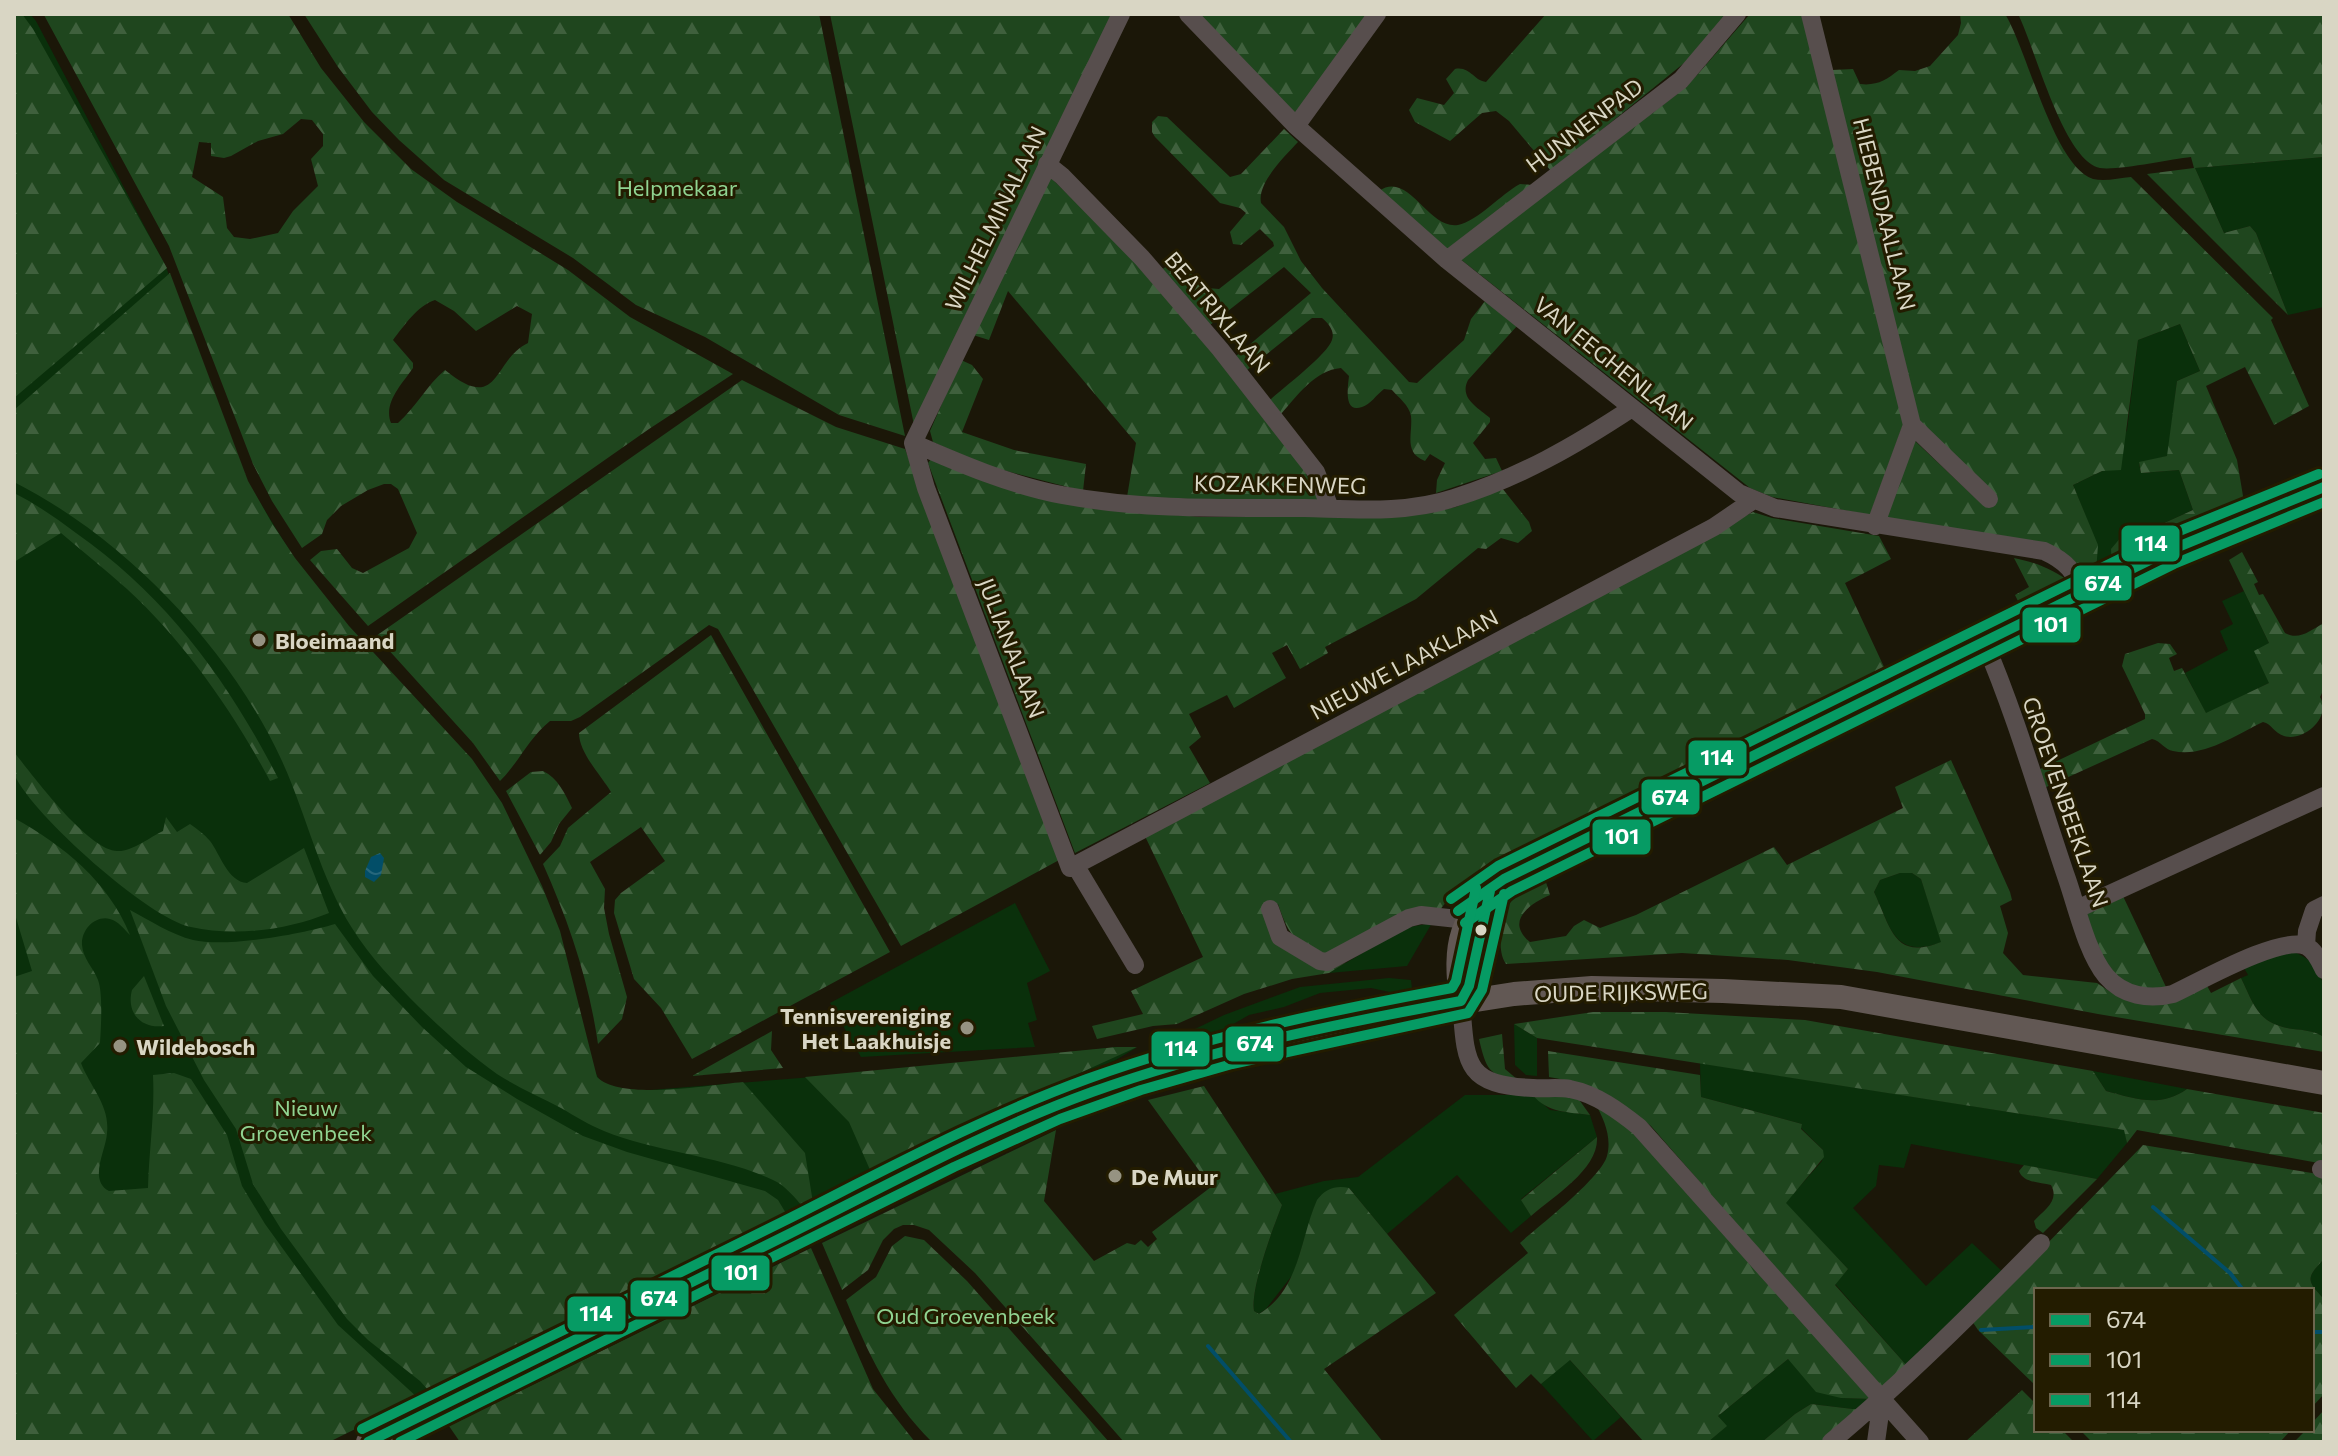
<svg xmlns="http://www.w3.org/2000/svg" width="2338" height="1456" font-family="Commissioner,sans-serif">
  <style>
    .green { fill: #0a300b }
    .forest { fill: url(#forest-firs); fill-rule: evenodd }
    .water { fill: url(#water-waves) }
    .lines { fill: none; stroke-linecap: round; stroke-linejoin: round }
    .stream { stroke: #024e68; stroke-width: 4 }
    .minor { stroke: #574e4d; stroke-width: 18 }
    .major { stroke: #625854; stroke-width: 24 }
    .bus-1-casing { stroke: #231c00; stroke-width: 16 }
    .bus-2-casing { stroke: #231c00; stroke-width: 16 }
    .bus-3-casing { stroke: #231c00; stroke-width: 16 }
    .bus-1 { stroke: #069b64; stroke-width: 10 }
    .bus-2 { stroke: #069b64; stroke-width: 10 }
    .bus-3 { stroke: #069b64; stroke-width: 10 }
    .poi-dot { fill: #969382; stroke: #231c00; stroke-width: 3 }
    .bus-dot { fill: #d9d6c4; stroke: #231c00; stroke-width: 3 }
    .labels { text-anchor: middle; dominant-baseline: central; stroke-width: 6; stroke-linejoin: round; paint-order: stroke }
    .street-label { font-size: 22px; fill: #d9d6c4; stroke: #231c00 }
    .park-label { font-size: 22px; fill: #90d491; stroke: #231c00 }
    .poi-label { font-size: 22px; font-weight: bold; fill: #d9d6c4; stroke: #231c00; text-anchor: start }
    .line-badge { stroke: #231c00; stroke-width: 3 }
    .badge-label { font-size: 22px; text-anchor: middle; font-weight: bold; fill: #fff }
  </style>
  <defs>
    <pattern id="forest-firs" width="22" height="20" patternUnits="userSpaceOnUse" patternTransform="scale(2)"><rect width="22" height="20" fill="#1f461e"/><path d="M5 1l3.5 6h-7zM16 11l3.5 6h-7z" fill="#3f603d"/></pattern>
    <pattern id="water-waves" width="16" height="10" patternUnits="userSpaceOnUse" patternTransform="scale(2)"><rect width="16" height="10" fill="#024e68"/><path d="M0 5q4-4 8 0t8 0" fill="none" stroke="#26677c"/></pattern>
  </defs>
  <rect width="100%" height="100%" fill="#1b1708"/>
  <path class="green" d="M14 14H30L36 21 166 267 247 481 587 1039C597 1080 592 1086 637 1091L927 1068 1116 1047 1136 1048 1114 1061 1012 1102 920 1146 813 1203 327 1442H14Z
    M2324 157V307L2288 315 2256 233 2250 226 2224 233 2195 168Z
    M2180 324 2200 371 2177 381 2168 456 2139 463 2141 473 2179 470 2193 510 2140 534 2122 536 2110 558 2112 566 2096 572 2097 545 2073 485 2102 471 2127 430 2138 340Z
    M2244 591 2269 643V683L2206 714 2185 673 2228 650 2220 631 2233 624 2222 601Z
    M1900 873H1912L1921 879 1942 942C1894 960 1891 928 1874 892L1880 880Z
    M1015 903 1050 971 1027 983 1037 1020 1028 1023 1035 1047 861 1057 830 1003Z
    M1432 923 1407 966 1329 973 1404 928Z
    M2289 950C2333 965 2324 998 2324 1037 2314 1031 2304 1030 2293 1029 2258 1024 2255 1007 2241 978L2248 975 2243 966Z
    M1389 978 1411 980 1413 997 1371 988 1320 993 1284 1007 1249 1015 1188 1050 1174 1039 1224 1015 1300 987Z
    M1514 1024 1537 1038V1076L1526 1075 1515 1065Z
    M1152 1051 1157 1061 1057 1098 1063 1088Z
    M1700 1063 2125 1130 2127 1143 2097 1179 1911 1144 1904 1168 1879 1165 1876 1186 1853 1208 1926 1286 1972 1243 2004 1273 1908 1367 1835 1284 1848 1269 1785 1203 1822 1161 1823 1150 1801 1128 1802 1124 1701 1097Z
    M2093 1071 2187 1089C2160 1108 2136 1099 2106 1091Z
    M1465 1095H1533L1550 1110 1590 1115 1597 1137 1521 1199 1531 1216 1511 1233 1457 1175 1387 1234 1349 1188 1320 1196 1314 1208 1294 1273 1266 1309 1259 1314 1254 1311C1250 1289 1273 1228 1282 1205L1275 1194 1324 1181 1358 1177Z
    M2324 1259V1299C2306 1280 2306 1278 2324 1259Z
    M1569 1359 1621 1417 1593 1441 1541 1384Z
    M1788 1359 1841 1398 1874 1399 1861 1410 1811 1404 1795 1414 1762 1442H1708L1726 1426 1718 1416Z"/>
  <path class="forest" d="M14 14H22L33 29 167 268 14 398Z
    M288 14 321 68 364 122 411 169 457 202 568 270 630 317 733 374 649 429 368 626 310 560 321 551 337 549 352 568 363 573 409 548 417 533 398 489 391 484H384L368 490 341 506 327 520 322 534 302 548 272 501 253 464 169 246 44 15ZM301 119 312 120 323 134V146L311 159 318 186 293 211 278 233 250 239 234 237 227 228 223 197 192 177 199 142 211 143V156L224 158 231 156 258 141 283 134ZM435 300 454 311 476 331 517 306 532 314 528 343C492 360 500 415 445 370 427 385 416 407 398 423H391C383 403 402 384 413 368V363L393 340C404 326 417 306 435 300Z
    M304 14H819L905 436 839 415 705 337 636 305 573 258 444 180 399 140 372 112 338 67Z
    M830 14H1116L972 301 914 425Z
    M1194 14H1370L1296 120Z
    M1546 14H1728L1689 59 1551 171 1509 121 1496 111 1482 113 1450 141 1415 122 1409 110 1417 98 1444 105 1454 93 1446 79 1455 69C1470 66 1474 81 1486 82Z
    M1750 14H1803L1904 422 1870 515 1772 497 1750 488 1459 258 1676 95 1698 74Z
    M1960 14H2005C2027 49 2054 167 2093 179 2105 182 2119 178 2131 177L2273 318 2271 320 2309 406 2274 425 2245 367 2206 386 2237 460 2244 502 2179 530 2112 566 2111 549 2122 536 2140 534 2193 510 2179 470 2141 473 2139 462 2167 456 2177 381 2200 371 2180 324 2138 340 2121 470 2102 471 2073 485 2098 545 2096 572 2092 575 2066 555 1886 517 1915 441 1983 505 1920 423 1832 70 1853 69 1860 84C1877 86 1886 80 1899 70L1915 71 1930 66 1958 35 1961 23Z
    M2018 14H2324V157L2195 168 2224 233 2250 226 2256 233 2288 315 2147 174 2194 168 2191 157C2170 159 2117 171 2100 168 2063 160 2035 47 2018 14Z
    M1158 116 1167 117 1230 177 1241 174 1284 129 1298 142C1284 157 1257 183 1261 203L1284 227 1301 261 1322 288 1409 382 1417 383 1464 340 1471 319 1485 301 1517 326 1468 380C1459 398 1477 407 1490 418V422L1473 443 1485 459 1496 458 1502 471 1436 493 1437 480 1445 463 1430 454 1425 461C1403 452 1413 434 1411 416 1409 405 1399 398 1392 390L1384 389C1377 394 1370 405 1362 407 1343 414 1348 386 1349 376L1341 368C1315 370 1297 396 1281 414L1270 400C1283 388 1328 354 1332 340 1335 331 1329 324 1322 318H1312L1247 370 1236 356 1311 293 1284 267 1210 325 1162 269 1178 261 1207 288 1219 289 1274 246 1273 242 1260 229 1241 245 1233 244 1230 232 1246 213 1240 208 1220 203 1155 137 1152 132V122Z
    M1049 176 1124 249 1214 353 1303 468 1321 503 1127 497 1136 443 1008 291 989 340 973 335Z
    M1520 184 1533 185 1447 249 1379 191C1409 170 1428 230 1458 225 1478 221 1501 194 1520 184Z
    M170 273 248 481 273 525 295 558 349 626 472 759 502 803 542 886 560 931 597 1077C621 1101 709 1085 743 1082L805 1153 813 1203 804 1208C795 1198 785 1185 773 1180 720 1155 658 1153 604 1131 589 1125 575 1116 561 1108 540 1097 517 1087 497 1074 470 1055 443 1030 419 1007 395 983 370 957 352 928 320 877 307 816 282 761 230 648 125 538 14 482V410Z
    M961 360 972 365 983 379 962 432 1014 450 1086 464 1083 491 983 465 933 442 930 431Z
    M742 380 836 427 905 449 1061 859 901 946 718 629 709 625 580 717 571 721H550C528 739 520 761 500 781L473 743 376 636Z
    M931 459 1102 507 1199 517H1356L1435 511 1456 507 1502 488 1529 522 1532 531 1518 543 1501 538 1486 549 1478 548 1416 599 1325 647 1328 653 1300 669 1287 645 1272 653 1286 678 1234 708 1227 695 1189 714 1201 737 1189 747 1210 783 1075 853 928 463Z
    M14 493C36 504 56 518 76 533 167 597 227 679 278 778L270 781C234 713 184 641 127 589 106 570 83 552 61 533L14 562Z
    M1753 512 1772 518 1879 536 1891 559 1845 583 1884 667 1482 874 1454 892 1439 911 1330 956C1295 939 1291 942 1278 904L1268 908 1279 937 1340 965 1347 962 1329 973 1292 979 1244 994 1177 1024 1153 1026 1097 1039 1092 1026 1143 1014 1131 991 1203 957 1143 832Z
    M2242 552 2258 582 2254 584 2259 595 2263 594 2285 633C2299 641 2311 630 2324 623V689L2320 697C2332 717 2304 742 2284 736 2274 733 2272 724 2263 722 2237 734 2204 758 2173 751 2165 750 2161 741 2152 739L2042 789 2036 771 2145 719V714L2122 666 2125 654 2158 643 2170 644 2177 654 2169 658 2174 671 2182 668 2206 713 2269 683 2254 651 2269 643 2229 560Z
    M2014 558C2038 563 2054 570 2073 584L2022 609 2015 595 2029 587Z
    M711 635 890 952 692 1059 661 1008 634 979 614 913 615 900 621 893 665 861 641 827 590 862 605 889 604 908 609 934 627 997 622 1019 598 1044C589 981 569 922 543 864L560 846 568 828 611 792C601 775 579 753 579 733Z
    M14 752C33 776 88 850 117 851 132 852 150 837 163 831L166 817 177 832 190 824C197 829 204 834 210 841 220 854 228 882 247 883L304 848 329 913C287 930 235 937 191 927 149 919 33 815 15 776 12 770 14 760 14 752Z
    M1951 760 2010 892 2012 900 2000 906 2008 933 2003 953 2023 975 2097 983 2109 991 2125 997 2206 984 2211 993 2241 978C2255 1007 2258 1024 2293 1029 2304 1030 2314 1031 2324 1037V1052L2098 1014 1877 972 1788 960 1682 953 1506 964C1501 957 1501 949 1500 940 1497 906 1517 893 1545 879L1550 895C1531 903 1504 921 1530 942L1566 936 1574 926 1584 920 1600 928 1636 915 1774 847 1787 865 1903 808 1895 787ZM1900 873H1912L1921 879 1941 942C1894 961 1891 928 1874 892L1880 880Z
    M543 771C558 778 565 794 572 808L559 824 551 842 540 855 506 791 531 772Z
    M14 818C64 846 108 881 130 935 124 929 118 921 110 919 95 915 81 930 82 945 83 959 93 967 98 980 103 993 101 1028 100 1043L81 1063C90 1087 110 1105 107 1133 106 1151 88 1180 109 1191L148 1188C149 1150 155 1113 153 1075L174 1073 191 1079 227 1135 242 1186 265 1224 338 1325 418 1398 329 1442H14V977L32 971 14 911Z
    M2122 894 2166 987 2137 990 2112 976 2085 916 2092 909Z
    M130 910C149 920 172 935 193 940 226 948 302 934 335 924L373 976 422 1027 466 1067 517 1099 583 1136 627 1152 765 1191 778 1200 787 1215 430 1392 420 1381 368 1340 347 1319 281 1229 253 1184 236 1129 204 1080 166 1006Z
    M144 976 164 1026C141 1029 126 1013 132 990Z
    M1593 1012H1666L1805 1020 2093 1071 2106 1091C2136 1099 2160 1108 2187 1089L2324 1113V1164L2137 1130 2127 1143 2124 1130 1537 1038 1514 1024Z
    M772 1031 771 1050 783 1068 692 1076Z
    M1502 1034 1505 1069 1518 1080C1488 1076 1486 1068 1479 1039Z
    M1117 1047H1137L919 1146 871 1172 849 1122 805 1077Z
    M1548 1051 1700 1075 1701 1097 1802 1124 1801 1129 1823 1150 1824 1157 1786 1203 1848 1269 1835 1285 1908 1367 1883 1392 1651 1126C1614 1097 1596 1085 1549 1077Z
    M1204 1086 1282 1205C1273 1228 1250 1289 1254 1311L1259 1314C1300 1290 1300 1238 1317 1200 1325 1189 1336 1185 1349 1188L1436 1293 1324 1369 1383 1442H1124L975 1273 929 1230 914 1225H903L894 1229 883 1240 868 1270 842 1290 822 1243 1056 1130 1044 1201 1094 1261 1127 1243 1135 1245 1141 1240 1148 1247 1157 1239 1152 1232 1211 1187 1148 1100Z
    M1575 1094 1590 1115C1569 1112 1547 1113 1533 1095Z
    M1595 1103 1619 1115 1874 1399 1841 1398 1816 1392 1788 1359 1718 1416 1727 1426 1708 1442H1644L1570 1360 1541 1384 1531 1374 1516 1388 1454 1315 1528 1253 1520 1243C1539 1226 1601 1178 1607 1156 1612 1137 1604 1119 1595 1103Z
    M1597 1137C1599 1169 1554 1196 1531 1216L1521 1200Z
    M2143 1145 2324 1175V1259C2306 1278 2306 1280 2324 1299V1394L2312 1407V1290H2036V1386L1978 1330 1972 1321Z
    M2024 1165 2097 1179 2043 1233 2036 1228 2034 1221C2044 1210 2060 1201 2051 1185 2040 1182 2023 1183 2019 1171Z
    M905 1236 924 1240 967 1281 1109 1442H932C889 1399 869 1355 846 1300L876 1277 892 1246Z
    M811 1248 873 1389 915 1442H460L449 1426Z
    M2022 1390 2036 1404V1430H2062L2074 1442H1965Z
    M1811 1404 1861 1410 1822 1442H1762L1795 1414Z
    M2324 1410V1442H2294L2306 1430H2312V1423Z
    M2080 1430H2291L2280 1442H2092Z"/>
  <path class="water" d="M380 853 384 858 381 875 374 882 365 877V871L371 857Z"/>
  <g class="lines">
    <path class="stream" d="M2153 1207 2230 1273 2243 1290
      M1981 1330 2036 1327
      M2312 1332H2324
      M1208 1346 1291 1442"/>
    <path class="minor" d="M1188 14 1296 126 1447 260 1739 493 1775 508 2044 551C2068 562 2073 571 2085 594
      M1810 14 1912 425 1989 499
      M1296 126 1377 14
      M1047 164 1062 176 1142 258 1220 349 1316 472 1330 508
      M1447 260 1681 80 1737 14
      M913 443 926 488 1070 868 1714 527 1752 501
      M913 443C961 464 1010 485 1062 495 1142 510 1223 508 1304 508 1354 509 1405 514 1454 498 1519 478 1576 445 1632 408
      M913 443 1121 14
      M1875 526 1912 425
      M1984 641C2017 718 2040 800 2067 879 2077 908 2087 953 2106 976 2123 996 2149 1000 2173 994 2199 982 2281 935 2306 946 2315 950 2320 962 2324 970
      M1075 865 1135 965
      M1270 909 1280 937 1320 961 1327 962 1409 918 1421 915 1467 920
      M2077 909 2324 796
      M2306 946 2307 931 2314 910 2324 905
      M1461 1001C1466 1063 1463 1085 1533 1088 1545 1089 1558 1087 1570 1089 1596 1094 1619 1111 1639 1127L1920 1442
      M1161 1039 1174 1064
      M2321 1169 2324 1170
      M1831 1442C1905 1380 1973 1312 2041 1243
      M1876 1442 1882 1399"/>
    <path class="major" d="M1461 1001C1454 942 1459 919 1504 879L2168 551 2324 487
      M368 1442 808 1225 931 1160 1023 1120 1090 1093 1174 1064 1245 1045 1399 1012 1514 994 1592 988 1723 991 1841 997 2324 1083"/>
    <defs>
      <path id="bus-1" d="M1458 911 1504 879 2168 551 2324 487
        M368 1442C509 1373 650 1303 791 1233 890 1184 987 1130 1092 1092 1211 1049 1336 1024 1461 1001L1469 986 1490 891"/>
      <path id="bus-2" d="M1465 923 1512 891 2174 564 2324 502
        M400 1442 954 1167 1060 1119 1141 1090 1232 1064 1468 1013 1482 990 1504 894"/>
      <path id="bus-3" d="M1451 899 1498 866 2162 538 2319 474
        M362 1429C503 1360 645 1290 786 1220 885 1170 983 1117 1087 1079 1205 1036 1329 1011 1452 988L1456 981 1476 888"/>
    </defs>
    <use href="#bus-1" class="bus-1-casing"/>
    <use href="#bus-2" class="bus-2-casing"/>
    <use href="#bus-3" class="bus-3-casing"/>
    <use href="#bus-1" class="bus-1"/>
    <use href="#bus-2" class="bus-2"/>
    <use href="#bus-3" class="bus-3"/>
  </g>
  <g class="poi-dot">
    <circle cx="259" cy="640" r="8"/>
    <circle cx="967" cy="1028" r="8"/>
    <circle cx="120" cy="1046" r="8"/>
    <circle cx="1115" cy="1176" r="8"/>
  </g>
  <circle class="bus-dot" cx="1481" cy="930" r="7"/>
  <g class="labels">
    <g class="street-label">
      <text transform="translate(1584 125) rotate(-37)">HUNNENPAD</text>
      <text transform="translate(1885 214) rotate(76)">HIEBENDAALLAAN</text>
      <text transform="translate(995 218) rotate(-64)">WILHELMINALAAN</text>
      <text transform="translate(1218 312) rotate(50)">BEATRIXLAAN</text>
      <text transform="translate(1614 363) rotate(39)">VAN EEGHENLAAN</text>
      <text transform="translate(1280 484) rotate(1)">KOZAKKENWEG</text>
      <text transform="translate(1012 648) rotate(69)">JULIANALAAN</text>
      <text transform="translate(1404 664) rotate(-28)">NIEUWE LAAKLAAN</text>
      <text transform="translate(2066 802) rotate(71)">GROEVENBEEKLAAN</text>
      <text transform="translate(1621 992) rotate(-1)">OUDE RIJKSWEG</text>
    </g>
    <g class="park-label">
      <text x="677" y="187">Helpmekaar</text>
      <text x="306" y="1107">Nieuw<tspan x="306" dy="25">Groevenbeek</tspan></text>
      <text x="966" y="1315">Oud Groevenbeek</text>
    </g>
    <g class="poi-label">
      <text x="275" y="640">Bloeimaand</text>
      <text x="951" y="1015" text-anchor="end">Tennisvereniging<tspan x="951" dy="25">Het Laakhuisje</tspan></text>
      <text x="136" y="1046">Wildebosch</text>
      <text x="1131" y="1176">De Muur</text>
    </g>
  </g>
  <g class="line-badge">
    <rect x="2120" y="524" width="61" height="39" rx="8" fill="#069b64"/>
    <rect x="2072" y="564" width="61" height="38" rx="8" fill="#069b64"/>
    <rect x="2021" y="606" width="61" height="38" rx="8" fill="#069b64"/>
    <rect x="1687" y="739" width="61" height="38" rx="8" fill="#069b64"/>
    <rect x="1640" y="778" width="61" height="38" rx="8" fill="#069b64"/>
    <rect x="1591" y="818" width="61" height="38" rx="8" fill="#069b64"/>
    <rect x="1224" y="1025" width="61" height="38" rx="8" fill="#069b64"/>
    <rect x="1150" y="1030" width="61" height="38" rx="8" fill="#069b64"/>
    <rect x="710" y="1254" width="61" height="38" rx="8" fill="#069b64"/>
    <rect x="629" y="1279" width="61" height="39" rx="8" fill="#069b64"/>
    <rect x="566" y="1295" width="61" height="38" rx="8" fill="#069b64"/>
  </g>
  <g class="badge-label">
    <text x="2151" y="551">114</text>
    <text x="2103" y="591">674</text>
    <text x="2051" y="632">101</text>
    <text x="1717" y="765">114</text>
    <text x="1670" y="805">674</text>
    <text x="1622" y="844">101</text>
    <text x="1255" y="1051">674</text>
    <text x="1181" y="1056">114</text>
    <text x="741" y="1280">101</text>
    <text x="659" y="1306">674</text>
    <text x="596" y="1321">114</text>
  </g>
  <rect width="2338" height="1456" fill="none" stroke="#d9d6c4" stroke-width="32"/>
  <rect x="2034" y="1288" width="280" height="144" fill="#231c00" stroke="#6c664e" stroke-width="2"/>
  <rect x="2050" y="1314" width="40" height="12" fill="#069b64" stroke="#6c664e" stroke-width="2"/>
  <text x="2106" y="1328" font-size="24" fill="#d9d6c4">674</text>
  <rect x="2050" y="1354" width="40" height="12" fill="#069b64" stroke="#6c664e" stroke-width="2"/>
  <text x="2106" y="1368" font-size="24" fill="#d9d6c4">101</text>
  <rect x="2050" y="1394" width="40" height="12" fill="#069b64" stroke="#6c664e" stroke-width="2"/>
  <text x="2106" y="1408" font-size="24" fill="#d9d6c4">114</text>
</svg>
